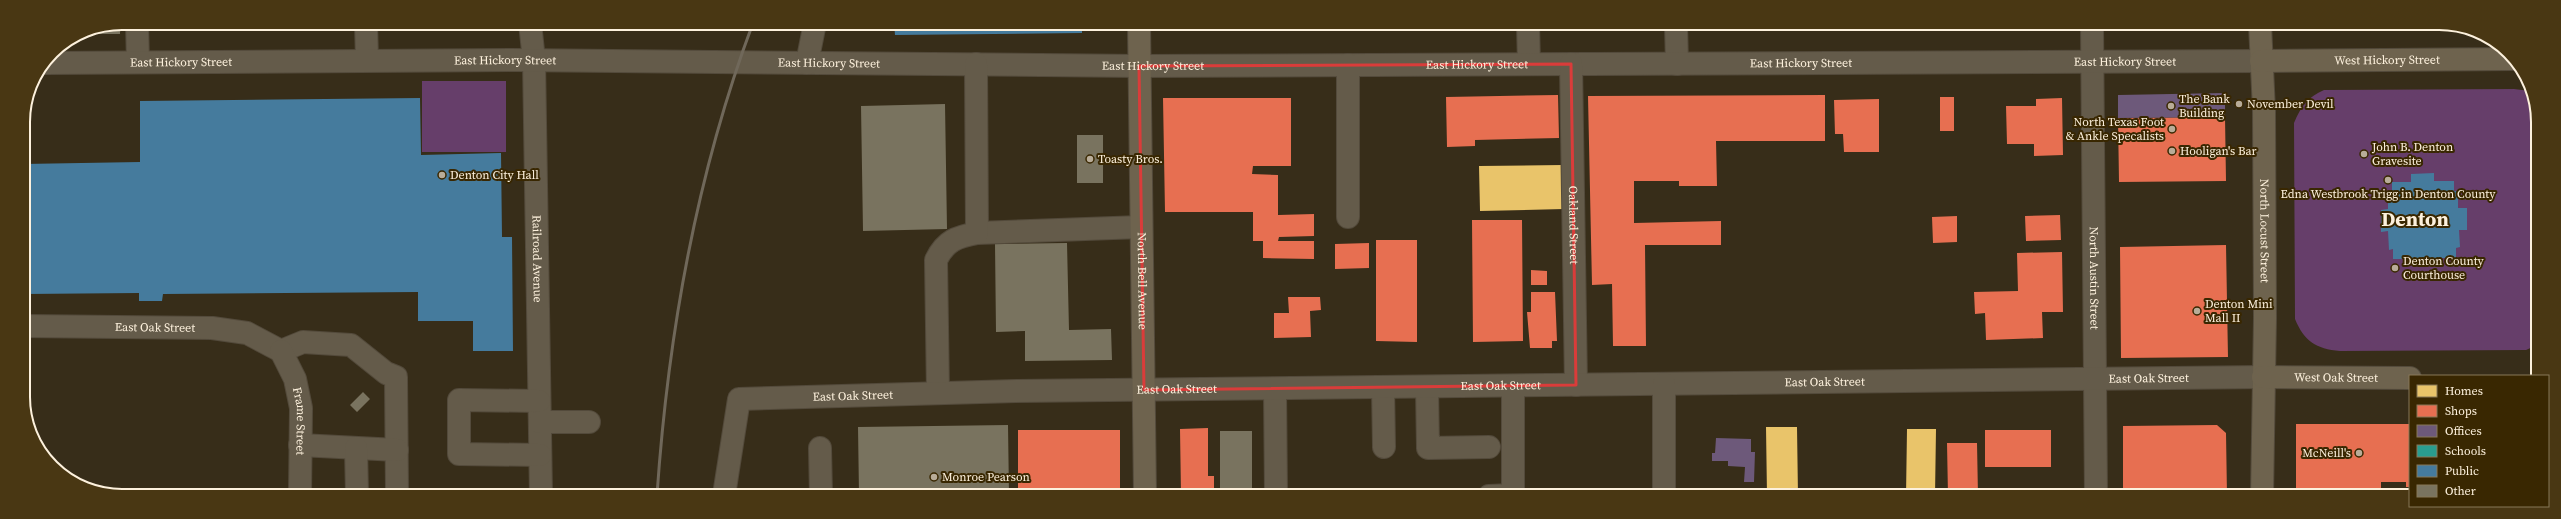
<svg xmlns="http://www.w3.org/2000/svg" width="2561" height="519" font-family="'Source Serif 4',serif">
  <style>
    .green { fill: #663e6a }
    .homes { fill: #e9c46a }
    .shops { fill: #e76f51 }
    .offices { fill: #6d597a }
    .schools { fill: #2a9d8f }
    .public { fill: #457b9d }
    .building { fill: #79735f }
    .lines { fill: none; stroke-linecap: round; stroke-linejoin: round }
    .minor-casing { stroke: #534a3b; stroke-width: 24 }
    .major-casing { stroke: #534a3b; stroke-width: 24 }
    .minor { stroke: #645b4a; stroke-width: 22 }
    .major { stroke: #6e634e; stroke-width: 22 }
    .rail { stroke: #70685a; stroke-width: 3 }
    .marked { fill: none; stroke: #da3c3a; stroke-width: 3; stroke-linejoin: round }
    .poi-dot { fill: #b8ac98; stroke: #392701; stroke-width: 1.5 }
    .labels { text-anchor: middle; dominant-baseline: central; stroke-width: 4; stroke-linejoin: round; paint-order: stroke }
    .street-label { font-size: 12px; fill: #fdf1dd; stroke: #392701 }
    .poi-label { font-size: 12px; fill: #fdf1dd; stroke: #392701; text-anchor: start }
    .town-label { font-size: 20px; font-weight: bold; fill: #fdf1dd; stroke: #392701 }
    .rim { fill: none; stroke: #fdf1dd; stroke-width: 2 }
  </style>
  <rect width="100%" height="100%" fill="#372d19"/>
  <path class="green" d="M422 81H506V152H422Z
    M2514 89 2530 91 2536 102 2537 345 2526 350 2340 351C2316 349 2304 341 2295 319L2294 123C2301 106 2308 97 2324 90Z"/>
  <path class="homes" d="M1563 165 1564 209 1480 211 1479 166Z
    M1766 427H1797L1798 496H1767Z
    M1907 429H1936L1935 496H1906Z"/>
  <path class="shops" d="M171 23H350V29L171 30Z
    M1558 95 1559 138 1475 140V146L1447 147 1446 97Z
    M1825 95V141H1716L1717 186H1679V181H1634V223L1721 221V245H1645L1646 346H1613L1612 284 1592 285 1588 96Z
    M1940 97H1954V131H1940Z
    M1163 98H1291V166H1253L1252 174 1278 175V215L1314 214V236L1279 237 1278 241H1314V259L1263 258V241H1253V212H1165Z
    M2062 98 2063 155 2034 156V144H2007L2006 106H2036V99Z
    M1879 99V152H1844L1843 134H1835L1834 100Z
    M2225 117 2226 181 2119 182 2118 118Z
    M2060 215 2061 240 2026 241 2025 216Z
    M1957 216V242L1933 243 1932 217Z
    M1472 220H1522L1523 341 1473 342Z
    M1376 240H1417V342L1376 341Z
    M1369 243V268L1335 269V244Z
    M2226 245 2228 357 2121 358 2120 247Z
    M2062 252 2063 312H2042L2043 338 1986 340 1985 313 1975 314 1974 292 2018 291 2017 253Z
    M1531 270 1547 271V285H1531Z
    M1531 292H1555L1557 341H1552V348H1530L1527 312H1531Z
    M1288 297H1320L1321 310 1310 311 1311 337 1274 338V313H1289Z
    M2296 424H2410V487H2406V482H2381V496H2296Z
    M2217 425 2226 433 2227 496H2123V426Z
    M1208 428V476H1214V495H1181L1180 429Z
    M1018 430H1120V495H1018Z
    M1985 430H2051V467H1985Z
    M1947 443H1977L1978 496H1948Z"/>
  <path class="offices" d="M2225 93V117L2118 118V95Z
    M1716 438 1751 439V452H1755L1754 482H1744L1745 467 1728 466V461H1712V453H1715Z"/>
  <path class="schools" d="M1338 23 1501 24V28L1338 30Z"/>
  <path class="public" d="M894 23H1082V33L895 35Z
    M420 98 421 155 501 153 502 237H512L513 351H473V321H418V292L163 294 162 301H139V293L24 294 23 164 140 162V101Z
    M2434 173V181H2454V191H2458V208H2467V230H2459L2460 247 2456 248V258H2436V265L2413 266V259H2393V249L2389 250 2388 231 2381 232V210L2388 209V192H2392V182H2411V174Z"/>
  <path class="building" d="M120 23V34H93V29Z
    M945 104 947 229 863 231 861 106Z
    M1077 135H1103V183H1077Z
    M1067 243 1069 330 1111 329 1112 360 1025 361V331L996 332 995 244Z
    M363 392 370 399 357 412 350 405Z
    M1008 425 1009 495H859L858 427Z
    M1220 431H1252V495H1220Z
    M453 492H470V495H453Z
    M229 493H248V495H229Z"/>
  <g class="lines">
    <defs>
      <g id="minor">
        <path d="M137 23 138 62"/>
        <path d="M366 23 367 60"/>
        <path id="s1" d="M530 23 534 60 541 495"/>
        <path d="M1528 24 1529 64"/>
        <path d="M1676 24 1677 64"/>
        <path id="s2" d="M2092 24 2096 496"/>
        <path id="s3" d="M45 63 514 60 1139 66 2261 61"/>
        <path d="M807 63 815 23"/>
        <path id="s4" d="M1571 64 1576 385"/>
        <path d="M1348 65V217"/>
        <path d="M977 233 1141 227"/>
        <path id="s5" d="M24 326 212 328 247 333 281 351"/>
        <path d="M281 351 303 342 351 345 386 373 396 377 397 495"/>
        <path id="s6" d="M281 351 295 379 301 408 300 495"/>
        <path d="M1383 387 1384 447"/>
        <path d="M1427 387 1428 448 1489 447"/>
        <path d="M1275 389 1276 495"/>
        <path d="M938 393 936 260C946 240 957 237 977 233L976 64"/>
        <path d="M539 401 459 400V454L540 455"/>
        <path d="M540 422H589"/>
        <path d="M300 445 397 450"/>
        <path d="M356 448 357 495"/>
        <path d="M820 448 821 495"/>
        <path id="s7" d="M724 495 739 399 1016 391 2263 377"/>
        <path d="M1489 496 1513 495"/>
        <path d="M1513 496V386"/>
        <path d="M1664 496V384"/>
      </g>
      <g id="major">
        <path id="s8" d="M1139 23 1145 495"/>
        <path id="s9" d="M2260 24 2264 111 2265 318 2262 496"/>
        <path id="s10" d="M2261 61 2513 59"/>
        <path id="s11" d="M2263 377 2410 378"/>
      </g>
    </defs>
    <use href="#minor" class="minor-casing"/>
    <use href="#major" class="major-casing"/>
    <use href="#minor" class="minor"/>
    <use href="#major" class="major"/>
    <path class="rail" d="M657 495C668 334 696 175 753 23"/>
  </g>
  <path class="marked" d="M1571 64 1576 385 1144 390 1139 66Z"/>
  <g class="poi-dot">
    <circle cx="2239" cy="104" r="4"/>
    <circle cx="2171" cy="106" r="4"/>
    <circle cx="2172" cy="129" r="4"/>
    <circle cx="2172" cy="151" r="4"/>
    <circle cx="2364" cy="154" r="4"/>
    <circle cx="1090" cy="159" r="4"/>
    <circle cx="442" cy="175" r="4"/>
    <circle cx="2388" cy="180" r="4"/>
    <circle cx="2395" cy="268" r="4"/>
    <circle cx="2197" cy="311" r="4"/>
    <circle cx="2359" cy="453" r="4"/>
    <circle cx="934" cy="477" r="4"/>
  </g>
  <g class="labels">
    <g class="street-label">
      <text stroke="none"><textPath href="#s3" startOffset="460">East Hickory Street</textPath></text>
      <text stroke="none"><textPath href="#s10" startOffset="126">West Hickory Street</textPath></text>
      <text stroke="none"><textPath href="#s3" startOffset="2080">East Hickory Street</textPath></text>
      <text stroke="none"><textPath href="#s3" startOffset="136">East Hickory Street</textPath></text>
      <text stroke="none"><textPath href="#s3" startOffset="784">East Hickory Street</textPath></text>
      <text stroke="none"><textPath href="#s3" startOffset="1756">East Hickory Street</textPath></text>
      <text stroke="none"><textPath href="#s3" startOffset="1432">East Hickory Street</textPath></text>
      <text stroke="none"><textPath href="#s3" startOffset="1108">East Hickory Street</textPath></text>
      <text stroke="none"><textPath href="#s4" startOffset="161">Oakland Street</textPath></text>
      <text stroke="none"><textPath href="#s9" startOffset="207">North Locust Street</textPath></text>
      <text stroke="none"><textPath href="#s1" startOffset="236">Railroad Avenue</textPath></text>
      <text stroke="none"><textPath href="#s2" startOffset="254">North Austin Street</textPath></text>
      <text stroke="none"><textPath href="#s8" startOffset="258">North Bell Avenue</textPath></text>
      <text stroke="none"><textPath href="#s5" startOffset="131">East Oak Street</textPath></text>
      <text stroke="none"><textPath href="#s11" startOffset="73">West Oak Street</textPath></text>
      <text stroke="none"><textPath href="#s7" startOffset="1507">East Oak Street</textPath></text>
      <text stroke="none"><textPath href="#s7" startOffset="1183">East Oak Street</textPath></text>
      <text stroke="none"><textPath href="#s7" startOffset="859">East Oak Street</textPath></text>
      <text stroke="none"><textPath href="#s7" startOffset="535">East Oak Street</textPath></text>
      <text stroke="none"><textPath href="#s7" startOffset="211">East Oak Street</textPath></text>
      <text stroke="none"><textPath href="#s6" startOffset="74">Frame Street</textPath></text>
    </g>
    <g class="poi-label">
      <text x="2179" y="99">The Bank<tspan x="2179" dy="14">Building</tspan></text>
      <text x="2247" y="104">November Devil</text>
      <text x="2164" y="122" text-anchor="end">North Texas Foot<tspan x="2164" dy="14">&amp; Ankle Specalists</tspan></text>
      <text x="2372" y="147">John B. Denton<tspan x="2372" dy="14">Gravesite</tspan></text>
      <text x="2180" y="151">Hooligan's Bar</text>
      <text x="1098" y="159">Toasty Bros.</text>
      <text x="450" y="175">Denton City Hall</text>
      <text x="2388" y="194" text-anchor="middle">Edna Westbrook Trigg in Denton County</text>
      <text x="2403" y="261">Denton County<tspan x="2403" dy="14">Courthouse</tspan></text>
      <text x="2205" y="304">Denton Mini<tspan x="2205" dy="14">Mall II</tspan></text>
      <text x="2351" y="453" text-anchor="end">McNeill's</text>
      <text x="942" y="477">Monroe Pearson</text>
    </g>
    <g class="town-label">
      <text x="2415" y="219">Denton</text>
    </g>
  </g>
  <path d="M0 0H2561V519H0ZM122 30H2439A92 92 0 0 1 2531 122V397A92 92 0 0 1 2439 489H122A92 92 0 0 1 30 397V122A92 92 0 0 1 122 30Z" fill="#493713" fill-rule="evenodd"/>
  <path class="rim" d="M122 30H2439A92 92 0 0 1 2531 122V397A92 92 0 0 1 2439 489H122A92 92 0 0 1 30 397V122A92 92 0 0 1 122 30Z"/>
  <rect x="2409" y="375" width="140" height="132" fill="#392701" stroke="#877859"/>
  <rect x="2417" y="385" width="20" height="12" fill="#e9c46a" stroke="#877859"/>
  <text x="2445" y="395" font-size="12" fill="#fdf1dd">Homes</text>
  <rect x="2417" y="405" width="20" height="12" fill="#e76f51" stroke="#877859"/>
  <text x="2445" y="415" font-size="12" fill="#fdf1dd">Shops</text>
  <rect x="2417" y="425" width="20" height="12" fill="#6d597a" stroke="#877859"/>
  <text x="2445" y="435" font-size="12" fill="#fdf1dd">Offices</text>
  <rect x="2417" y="445" width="20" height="12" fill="#2a9d8f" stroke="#877859"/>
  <text x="2445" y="455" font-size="12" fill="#fdf1dd">Schools</text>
  <rect x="2417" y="465" width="20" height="12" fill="#457b9d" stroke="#877859"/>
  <text x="2445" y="475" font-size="12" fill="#fdf1dd">Public</text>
  <rect x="2417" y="485" width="20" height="12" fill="#79735f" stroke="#877859"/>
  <text x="2445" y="495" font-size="12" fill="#fdf1dd">Other</text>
</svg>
